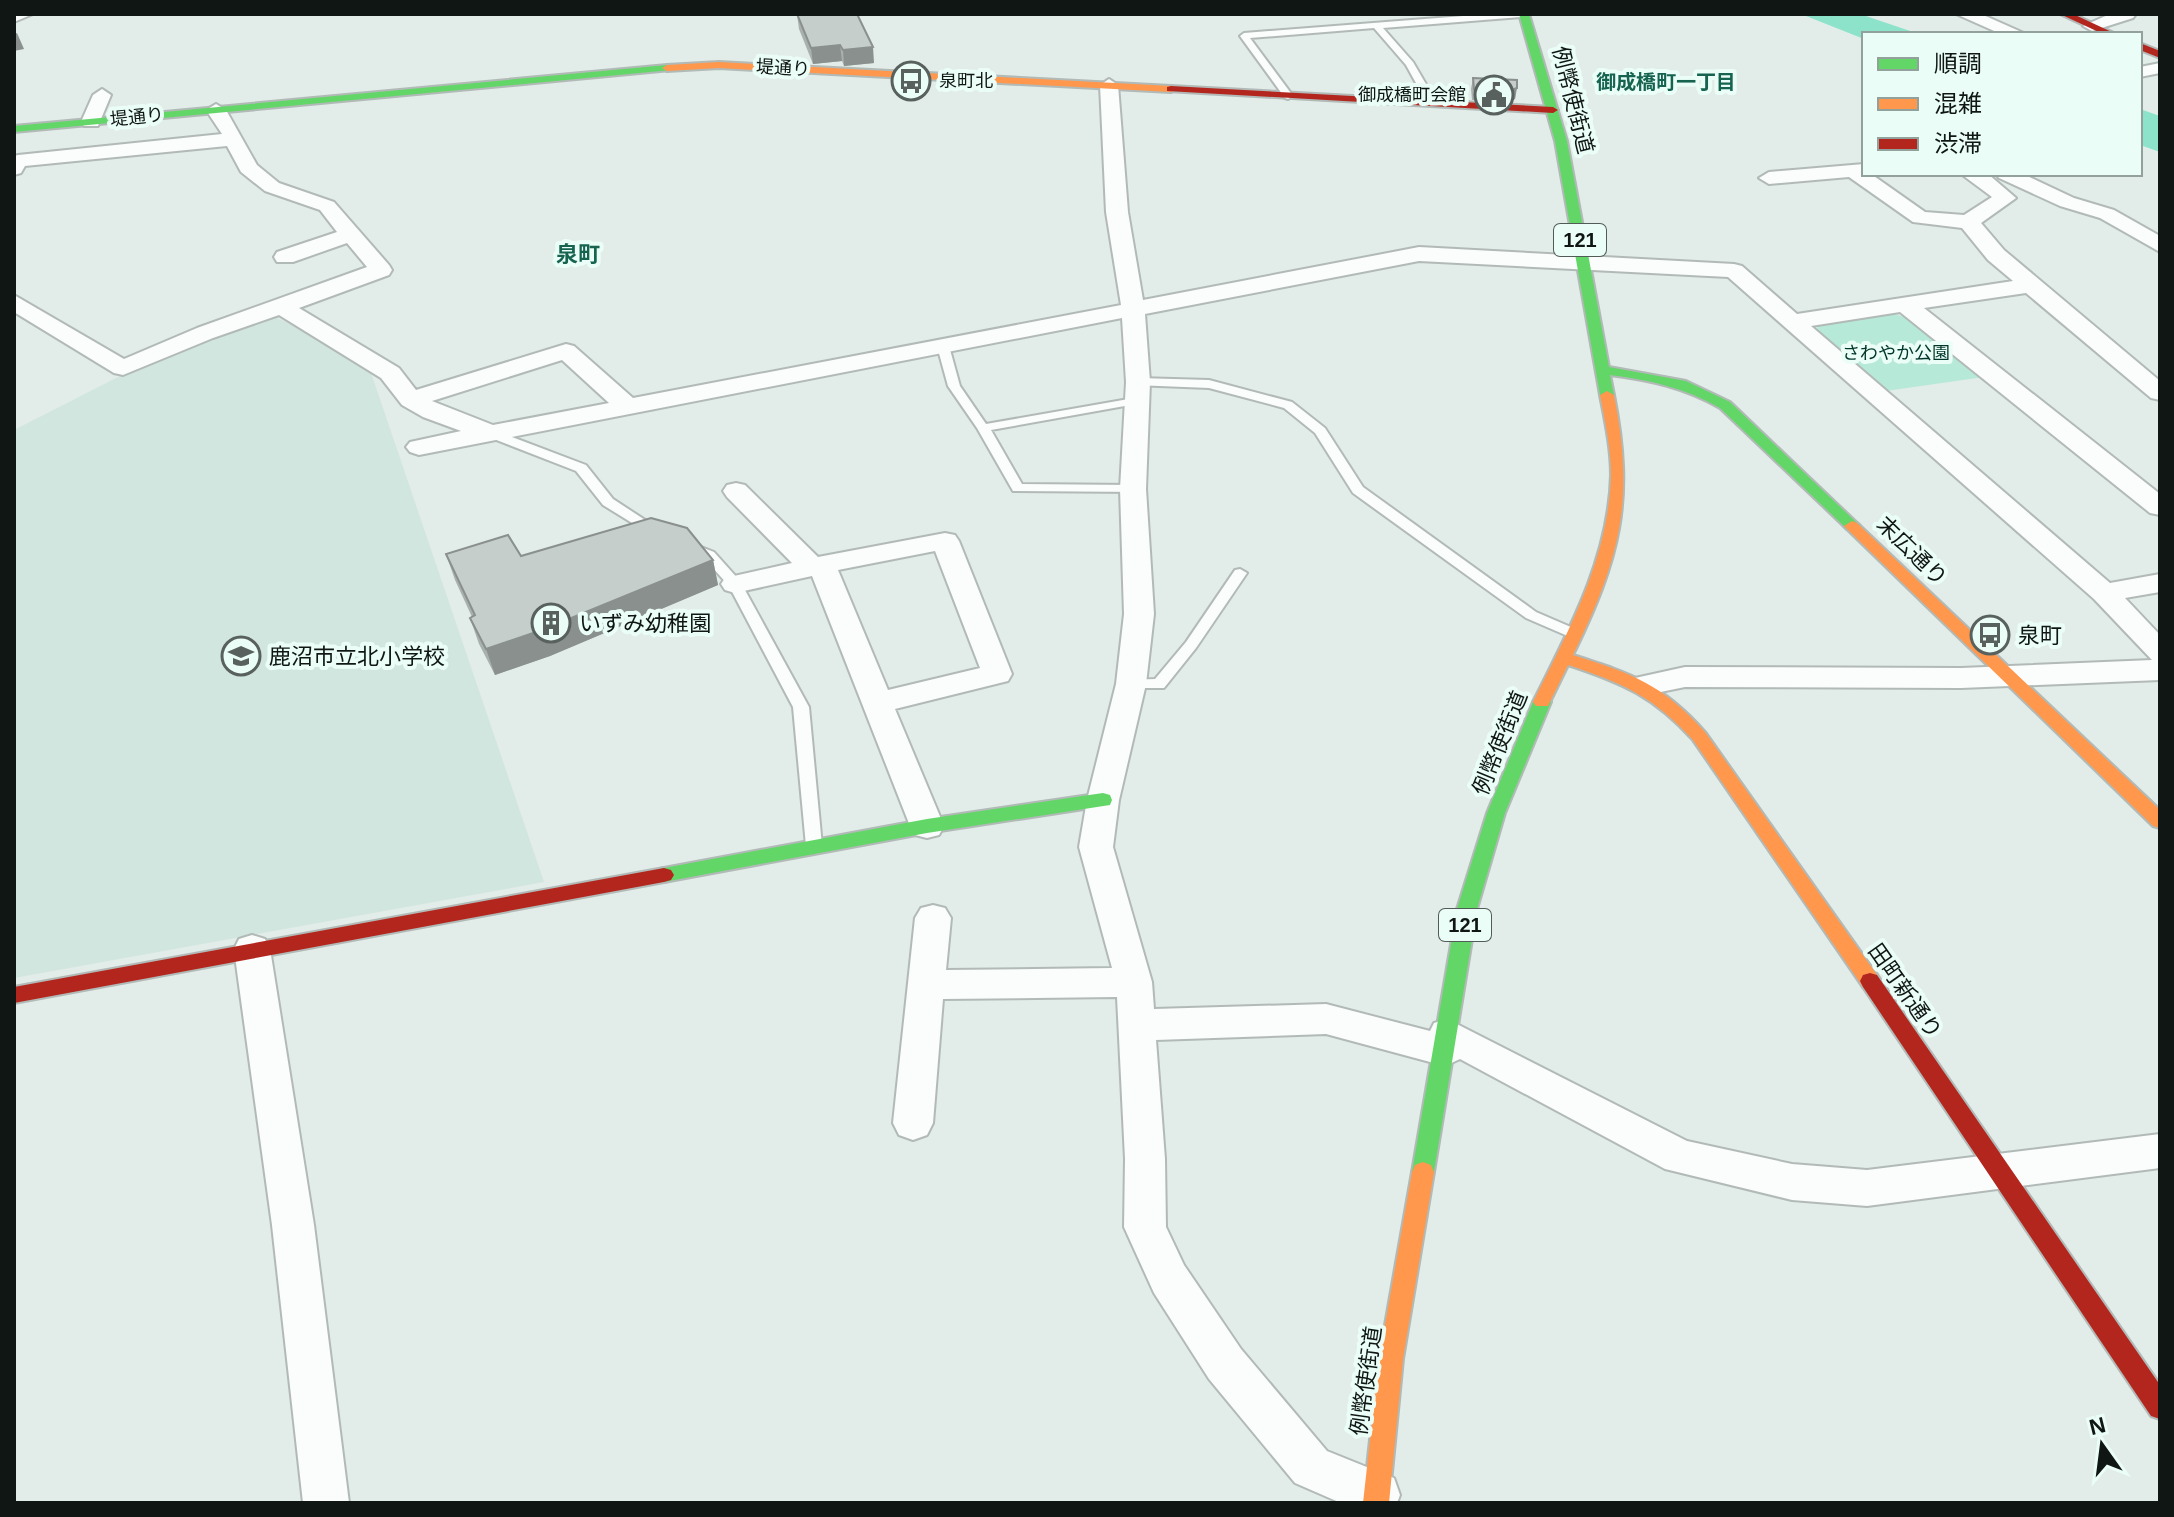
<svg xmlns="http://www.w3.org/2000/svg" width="2174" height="1517" font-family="Helvetica,'Noto Sans JP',sans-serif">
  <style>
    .built { fill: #d1e6de }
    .green { fill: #b7e9d9 }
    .water { fill: #8de3c9 }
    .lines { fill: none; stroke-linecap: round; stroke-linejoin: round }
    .lane-casing { stroke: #b2bab7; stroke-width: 4 }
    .street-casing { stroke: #b2bab7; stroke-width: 4 }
    .fast-casing { stroke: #b2bab7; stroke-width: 4 }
    .slow-casing { stroke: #b2bab7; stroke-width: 4 }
    .jam-casing { stroke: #b2bab7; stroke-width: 4 }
    .lane { fill: #fbfcfc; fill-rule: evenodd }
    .street { fill: #fbfcfc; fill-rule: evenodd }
    .fast { fill: #63d668; fill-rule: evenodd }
    .slow { fill: #ff974d; fill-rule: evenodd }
    .jam { fill: #b3261e; fill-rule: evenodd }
    .wall { fill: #a9b1ae }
    .shaded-wall { fill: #8a908d }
    .building { fill: #c5ceca; stroke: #8a908d; stroke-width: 2 }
    .labels { text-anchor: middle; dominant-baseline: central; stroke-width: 8; stroke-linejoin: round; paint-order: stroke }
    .far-street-label { font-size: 18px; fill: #0f1613; stroke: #eafef7 }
    .far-poi-label { font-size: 18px; fill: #0f1613; stroke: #eafef7; text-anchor: start }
    .far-park-label { font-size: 18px; fill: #003629; stroke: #eafef7 }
    .far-neighbourhood-label { font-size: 20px; font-weight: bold; fill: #16634f; stroke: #eafef7 }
    .shield { fill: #eafef7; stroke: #515c57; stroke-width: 2 }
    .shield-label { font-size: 20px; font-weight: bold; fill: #0f1613 }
    .street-label { font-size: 22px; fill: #0f1613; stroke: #eafef7 }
    .far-quarter-label { font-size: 22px; font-weight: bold; fill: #16634f; stroke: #eafef7 }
    .poi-label { font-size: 22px; fill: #0f1613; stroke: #eafef7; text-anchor: start }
  </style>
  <rect width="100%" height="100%" fill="#e2ece8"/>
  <path class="built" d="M271 315 367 361 544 882 14 978V430L181 345Z"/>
  <path class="green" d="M1890 313 1909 318 1984 377 1886 391 1816 332 1819 323Z"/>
  <path class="water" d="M1801 14H1860L1919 34H1864V39Z
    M2140 109 2160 116V152L2140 145Z"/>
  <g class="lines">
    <defs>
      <path id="lane" d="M1489 14H1525L1521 17 1383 28 1413 62 1437 103 1432 106 1427 103 1406 65 1374 28 1250 38 1293 96 1288 99 1285 98 1240 36 1244 33Z
        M943 342 949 346 960 386 986 424 1140 397 1142 400 1136 404 991 430 1022 484 1133 485 1138 486V492L1013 491 977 428 948 386 937 346Z
        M1138 378 1209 380 1292 402 1325 428 1363 487 1536 612 1580 631 1582 634 1580 637H1570L1526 618 1353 493 1315 433 1284 408 1209 388 1134 385V379Z
        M491 429 586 465 613 499 662 531 655 535 650 534 603 505 576 471 486 436 485 433Z
        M691 543 714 552 740 581 809 707 822 846 820 850H808L806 846 793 707 729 586 704 558 684 547 686 544Z
        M1240 569 1247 573 1196 648 1164 688H1126L1123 684 1126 680 1155 679 1186 642 1235 570Z"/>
      <path id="street" d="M14 14H33L14 22Z
        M1956 14H1981L2026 34H2001Z
        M2110 14H2136L2133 18 2092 31 2083 26Z
        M2160 63V73L2140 77V67Z
        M1109 79 1118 85 1128 212 1143 300 1419 247 1734 264 1742 266 1797 314 2013 281 1988 260 1962 228 1913 222 1849 177 1769 184 1759 178 1769 172 1864 164V174H1871L1925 212 1964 215 1992 197 1961 174H1988L2016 198 1981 223 2004 250 2160 381V400L2151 398 2026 293 1924 308 2160 494V515L2150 513 1900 312 1811 326 2110 583 2160 574V592L2125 598 2160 635V680L1961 688 1685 687 1646 695 1635 692 1631 685 1635 678 1685 667 1961 668 2152 660 2094 599 1728 277 1419 261 1145 314 1150 382 1146 489 1154 614 1146 684 1119 800 1113 847 1152 982 1154 1009 1326 1004 1430 1031 1434 1023 1447 1019 1687 1141 1792 1164 1867 1170 2160 1134V1168L1867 1206 1792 1200 1665 1169 1460 1059 1445 1066 1326 1034 1156 1040 1165 1159 1166 1227 1184 1265 1241 1349 1327 1451 1394 1478 1400 1495 1397 1503H1341L1295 1483 1209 1379 1154 1293 1124 1227 1125 1159 1117 997 943 999 933 1123 927 1135 913 1140 899 1135 893 1123 915 918 921 908 933 905 945 908 951 918 946 970 1112 968 1079 847 1087 800 1116 684 1124 614 1120 489 1126 382 1122 318 419 455 410 452 406 447 410 442 461 431 423 417 402 405 381 378 279 315 213 338 123 375 114 373 14 312V295L124 359 197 328 367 267 347 243 293 262H277L274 257 277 252 337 232 320 210 265 191 241 172 227 146 25 166 21 173 14 175V156L18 155 222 134 206 110 216 104 226 110 257 165 279 183 334 202 389 265 392 270 389 275 299 308 399 368 416 390 566 344 574 346 633 398 1121 305 1106 212 1100 85ZM562 360 609 403 493 425 432 401Z
        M102 89 111 95 98 126H84L81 122 93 95Z
        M1996 174H2023L2074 198 2114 210 2160 236V252L2100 218 2060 206 1999 178Z
        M736 483 745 485 818 557 945 533 955 535 959 541 1012 674 1008 681 895 709 944 826 939 835 927 838 915 835 910 826 812 576 735 593 725 590 721 584 725 578 792 563 727 497 723 491 727 485ZM935 551 980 668 888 690 838 570Z
        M252 935 265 939 270 949 314 1225 349 1503H303L272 1225 234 949 239 939Z"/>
      <path id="fast" d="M1519 14H1529L1567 141 1609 367 1686 381 1730 402 1857 523 1860 526 1857 529H1847L1720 408C1685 388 1650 380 1610 375L1614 395 1607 399 1600 395 1555 141Z
        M667 65 672 68 671 70 14 132V126Z
        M1542 696 1551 702 1505 813 1477 909 1434 1172 1431 1179 1423 1182 1415 1179 1412 1172 1457 909 1487 813 1533 702Z
        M1103 793 1110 795 1112 800 1110 805 927 833 664 882 657 880 654 875 657 870 664 868 927 819Z"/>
      <path id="slow" d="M719 62 1171 86 1176 89 1171 92 719 68 667 71 662 68 667 65Z
        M1607 391 1614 395C1635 502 1620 558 1573 655 1633 674 1662 684 1705 732L1877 975 1880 981 1877 987 1870 989 1863 987 1693 740C1654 697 1623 683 1568 665L1548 706H1536L1533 702C1569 630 1609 557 1611 475 1611 448 1605 421 1600 395Z
        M1852 521 1857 523 2160 810V828L2153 826 1847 529 1844 526Z
        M1423 1162 1431 1165 1434 1172 1403 1359 1389 1503H1363L1379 1359 1412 1172 1415 1165Z"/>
      <path id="jam" d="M2060 14H2073L2116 34H2103Z
        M2140 43 2160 51V58L2140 50Z
        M1171 86 1553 107 1558 110 1553 113 1167 91V87Z
        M664 868 671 870 674 875 671 880 664 882 14 1003V987Z
        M1870 973 1877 975 2160 1385V1419L2151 1416 1863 987 1860 981 1863 975Z"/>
    </defs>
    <use href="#lane" class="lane-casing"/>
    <use href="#street" class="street-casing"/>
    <use href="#fast" class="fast-casing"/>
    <use href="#slow" class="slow-casing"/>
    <use href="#jam" class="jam-casing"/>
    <use href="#lane" class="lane"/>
    <use href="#street" class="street"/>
    <use href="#fast" class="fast"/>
    <use href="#slow" class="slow"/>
    <use href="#jam" class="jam"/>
  </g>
  <path class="wall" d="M797 14 874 63 844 66 842 61 813 64 799 29Z
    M1473 78 1517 80 1515 99 1507 102 1472 100 1471 89Z
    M446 554 713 560 718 585 550 656 495 675 479 644 470 618 472 617 455 580Z"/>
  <path class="shaded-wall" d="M17 33 24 49 14 51V34Z
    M840 45 842 61 813 64 811 48Z
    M873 47 874 63 844 66 843 50Z
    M1517 88 1515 99 1507 102 1509 91Z
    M713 560 718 585 550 656 495 675 486 649Z"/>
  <path class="building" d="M797 14H857L873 47 843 50 840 45 811 48Z
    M1473 78 1517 80V88L1509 91 1474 89Z
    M651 518 687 528 713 560 542 630 486 649 470 618 475 615 446 554 508 535 521 556Z"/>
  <defs>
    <symbol id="bus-ring" viewBox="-11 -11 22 22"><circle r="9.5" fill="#eafef7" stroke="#59615e" stroke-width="1.5"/><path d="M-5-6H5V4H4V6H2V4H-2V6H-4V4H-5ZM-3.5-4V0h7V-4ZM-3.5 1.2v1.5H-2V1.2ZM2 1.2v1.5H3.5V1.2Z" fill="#59615e"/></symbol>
    <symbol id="civic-ring" viewBox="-11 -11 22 22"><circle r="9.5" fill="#eafef7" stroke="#59615e" stroke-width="1.5"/><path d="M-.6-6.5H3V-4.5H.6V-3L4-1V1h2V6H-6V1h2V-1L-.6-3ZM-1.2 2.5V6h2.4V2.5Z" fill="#59615e"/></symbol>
    <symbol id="building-ring" viewBox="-11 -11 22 22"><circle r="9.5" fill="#eafef7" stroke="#59615e" stroke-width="1.5"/><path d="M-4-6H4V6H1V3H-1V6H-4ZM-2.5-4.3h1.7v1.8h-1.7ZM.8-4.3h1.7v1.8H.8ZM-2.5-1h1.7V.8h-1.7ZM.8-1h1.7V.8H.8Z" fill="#59615e"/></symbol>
    <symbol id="school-ring" viewBox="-11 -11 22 22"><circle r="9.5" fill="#eafef7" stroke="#59615e" stroke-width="1.5"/><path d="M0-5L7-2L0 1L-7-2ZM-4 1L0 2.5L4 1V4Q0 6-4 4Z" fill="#59615e"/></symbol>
  </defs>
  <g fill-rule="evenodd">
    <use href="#bus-ring" x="889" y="59" width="44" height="44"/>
    <use href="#civic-ring" x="1472" y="73" width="44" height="44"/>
    <use href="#building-ring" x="529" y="601" width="44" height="44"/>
    <use href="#bus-ring" x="1968" y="613" width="44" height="44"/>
    <use href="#school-ring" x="219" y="634" width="44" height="44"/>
  </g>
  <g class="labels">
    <g class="far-street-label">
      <text transform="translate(783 68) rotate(3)">堤通り</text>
      <text transform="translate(137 117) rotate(-6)">堤通り</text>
    </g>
    <g class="far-poi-label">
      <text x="939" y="81">泉町北</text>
      <text x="1466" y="95" text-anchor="end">御成橋町会館</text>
    </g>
    <g class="far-park-label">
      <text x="1896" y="353">さわやか公園</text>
    </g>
    <g class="far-neighbourhood-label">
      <text x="1666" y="82">御成橋町一丁目</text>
    </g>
    <g class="shield">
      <rect x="1554" y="224" width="52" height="32" rx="6"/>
      <rect x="1439" y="909" width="52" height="32" rx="6"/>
    </g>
    <g class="shield-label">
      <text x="1580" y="240">121</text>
      <text x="1465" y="925">121</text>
    </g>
    <g class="street-label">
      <text transform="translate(1573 100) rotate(76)">例幣使街道</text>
      <text transform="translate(1912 551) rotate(44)">末広通り</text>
      <text transform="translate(1500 743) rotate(-68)">例幣使街道</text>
      <text transform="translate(1905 991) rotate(55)">田町新通り</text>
      <text transform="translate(1366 1381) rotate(-82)">例幣使街道</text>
    </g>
    <g class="far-quarter-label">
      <text x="578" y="254">泉町</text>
    </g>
    <g class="poi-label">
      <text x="579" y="623">いずみ幼稚園</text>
      <text x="2018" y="635">泉町</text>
      <text x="269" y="656">鹿沼市立北小学校</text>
    </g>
  </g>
  <rect width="2174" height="1517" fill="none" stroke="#0f1613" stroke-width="32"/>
  <rect x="1862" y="32" width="280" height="144" fill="#eafef7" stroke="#92a19c" stroke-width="2"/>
  <rect x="1878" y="58" width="40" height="12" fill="#63d668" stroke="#92a19c" stroke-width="2"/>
  <text x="1934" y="72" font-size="24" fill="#0f1613">順調</text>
  <rect x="1878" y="98" width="40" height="12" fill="#ff974d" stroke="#92a19c" stroke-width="2"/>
  <text x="1934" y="112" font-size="24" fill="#0f1613">混雑</text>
  <rect x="1878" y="138" width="40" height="12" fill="#b3261e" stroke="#92a19c" stroke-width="2"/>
  <text x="1934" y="152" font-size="24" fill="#0f1613">渋滞</text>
  <g transform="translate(2102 1445) rotate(346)" stroke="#eafef7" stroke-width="6" paint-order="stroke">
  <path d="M0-6L14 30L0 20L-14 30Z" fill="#0f1613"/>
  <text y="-12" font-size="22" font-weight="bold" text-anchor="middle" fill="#0f1613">N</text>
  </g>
</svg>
